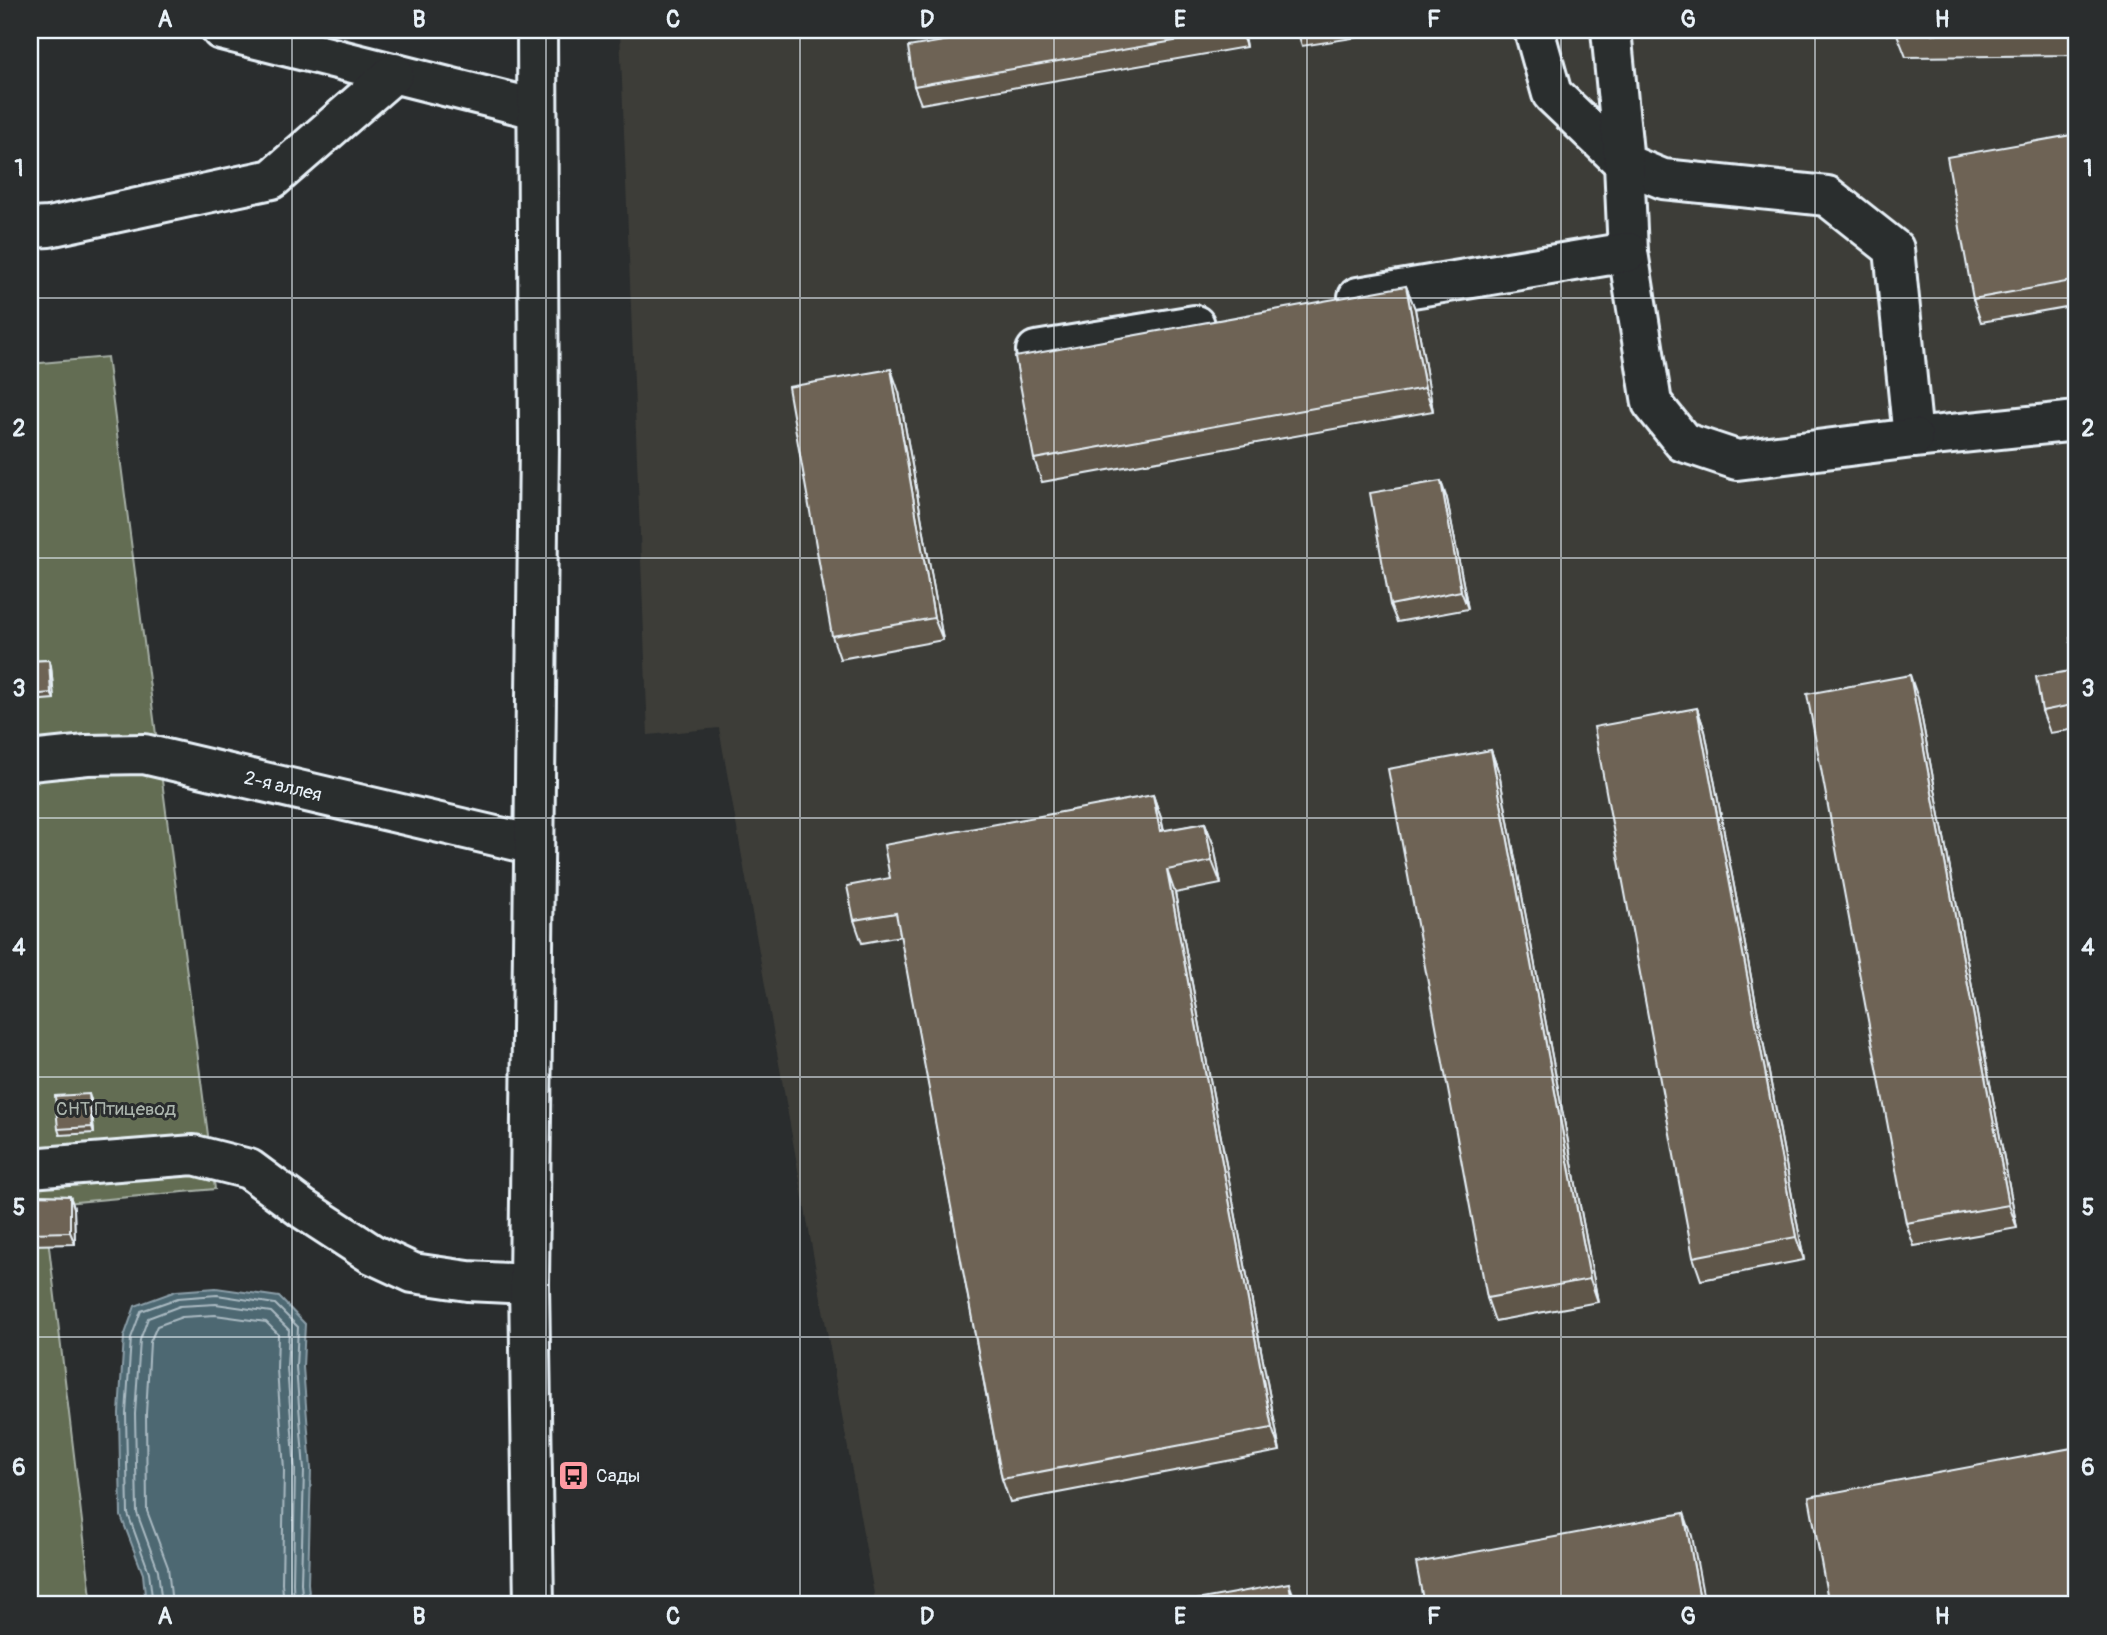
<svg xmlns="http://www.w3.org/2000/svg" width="2107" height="1635" font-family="Pangolin,sans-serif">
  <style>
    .built { fill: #3e3e39 }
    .green { fill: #636d53; stroke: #a6afa6; stroke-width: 2 }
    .water { fill: #4d6772; stroke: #8b9ea8; stroke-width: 2 }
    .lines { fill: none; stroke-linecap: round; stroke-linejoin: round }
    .shore { stroke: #aabac2; stroke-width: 2 }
    .minor-casing { stroke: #e8f1f8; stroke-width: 44 }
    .minor { stroke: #2a2d2e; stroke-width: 38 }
    .wall { fill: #5f5648; stroke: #e8f1f8; stroke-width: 2 }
    .shaded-wall { fill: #4d463b; stroke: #e8f1f8; stroke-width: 2 }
    .building { fill: #6e6454; stroke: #e8f1f8; stroke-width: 2 }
    .grid { fill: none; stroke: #e8f1f8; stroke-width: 2; stroke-opacity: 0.55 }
    .labels { text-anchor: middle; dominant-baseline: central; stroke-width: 6; stroke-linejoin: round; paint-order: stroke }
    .street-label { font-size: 19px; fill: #e8f1f8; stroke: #2a2d2e }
    .park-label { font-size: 19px; fill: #acb6ae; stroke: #2a2d2e }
    .poi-label { font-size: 19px; fill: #e8f1f8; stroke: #2a2d2e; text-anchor: start }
    .neatline { fill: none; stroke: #e8f1f8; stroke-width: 2.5 }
    .grid-label { font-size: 23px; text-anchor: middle; font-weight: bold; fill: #e8f1f8 }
  </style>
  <rect width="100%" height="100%" fill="#2a2d2e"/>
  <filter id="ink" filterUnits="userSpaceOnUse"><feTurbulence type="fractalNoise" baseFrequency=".0143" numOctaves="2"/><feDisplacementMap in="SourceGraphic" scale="14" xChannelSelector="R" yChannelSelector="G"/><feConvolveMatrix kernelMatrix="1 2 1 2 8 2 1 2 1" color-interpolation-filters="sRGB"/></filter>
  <g filter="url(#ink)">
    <path class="built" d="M620 30H2077V1605H876L719 728 648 735Z"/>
    <path class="green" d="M107 357 215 1189 44 1205 92 1605H30V364Z"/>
    <path class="water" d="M216 1288 279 1297 305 1324 303 1367 311 1469 308 1583 310 1605H146L143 1574 121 1516 119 1413 124 1337 135 1306 176 1291Z"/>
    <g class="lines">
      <path class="shore" d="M153 1605 149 1572 128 1514 126 1414 131 1338 141 1311 178 1298 217 1295 275 1304 298 1327 296 1367 304 1470 301 1583 303 1605
        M162 1605 158 1570 137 1513 135 1414 140 1340 148 1318 180 1306 216 1304 271 1312 289 1330 287 1367 295 1470 293 1583 294 1605
        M172 1605 168 1567 147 1511 146 1414 150 1342 157 1326 182 1317 215 1315 266 1322 278 1334 277 1369 284 1470 282 1583 284 1605"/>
      <defs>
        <g id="minor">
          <path d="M221 30 536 109"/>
          <path d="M1534 30 1552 94 1624 163 1663 179 1827 196 1894 249 1913 438 2077 421"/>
          <path d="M1611 30 1624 163 1628 252 1652 403 1683 442 1737 460 1913 438"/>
          <path d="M30 228 49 227 272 179 394 73"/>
          <path d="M1358 297 1628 252"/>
          <path d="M1036 351 1195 325"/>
          <path id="s1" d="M30 761 87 755 144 754 534 845"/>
          <path d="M30 1168 194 1155 249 1169 303 1209 372 1254 413 1273 468 1281 529 1284"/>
          <path d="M534 1605 529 1284 539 445 537 30"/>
        </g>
      </defs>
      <use href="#minor" class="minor-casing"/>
      <use href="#minor" class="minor"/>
    </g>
    <path class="wall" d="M1008 30H1243L1246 47 921 104 914 86Z
      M1297 30H1377L1378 34 1302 46Z
      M1708 30H1772L1709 33Z
      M2077 30V55L1906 57 1897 34Z
      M2077 134V305L1981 322 1973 299Z
      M1406 286 1415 309 1433 411 1042 482 1034 459Z
      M899 392 943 640 840 659 832 636Z
      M1447 499 1468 609 1397 622 1390 605Z
      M2077 637V729L2050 733 2042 711 2075 670Z
      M49 660 51 666 54 699 30 701V661Z
      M1918 698 2017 1228 1914 1246 1906 1223Z
      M1697 708 1705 731 1804 1260 1701 1280 1693 1257Z
      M1491 750 1499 773 1598 1302 1495 1321 1487 1298Z
      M1153 795 1161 818 1164 831 1205 823 1214 846 1221 884 1175 893 1280 1451 1010 1502 1002 1479 901 936 862 943 854 920Z
      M91 1100 94 1133 60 1135 58 1129Z
      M30 1195 70 1196 74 1208 75 1244 30 1245Z"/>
    <path class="shaded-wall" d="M1240 30H1243L1246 47Z
      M1406 286 1415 309 1433 411 1425 388Z
      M891 369 899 392 943 640 934 618Z
      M1441 481 1447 499 1468 609 1461 591Z
      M49 660 51 666 54 699 51 693Z
      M1910 675 1918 698 2017 1228 2009 1205Z
      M1697 708 1705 731 1804 1260 1796 1237Z
      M1491 750 1499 773 1598 1302 1590 1279Z
      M1153 795 1161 818 1168 854 1160 831Z
      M1205 823 1214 846 1221 884 1212 861Z
      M1167 870 1175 893 1280 1451 1272 1428Z
      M89 1094 91 1100 94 1133 92 1127Z
      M70 1196 74 1208 75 1244 70 1232Z
      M1684 1513 1692 1536 1705 1605H1701Z
      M1289 1583 1297 1605H1293Z"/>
    <path class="building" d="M1008 30H1238L914 86 908 47Z
      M1297 30H1325L1298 34Z
      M1897 30H2077V32L1897 34Z
      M2077 134V280L1973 299 1947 157Z
      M1406 286 1425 388 1034 459 1015 357Z
      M891 369 934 618 832 636 788 387Z
      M1441 481 1461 591 1390 605 1370 493Z
      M2077 637V704L2042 711 2036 677 2075 670 2070 638Z
      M49 660 51 693 30 695V661Z
      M1910 675 2009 1205 1906 1223 1807 694Z
      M1697 708 1796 1237 1693 1257 1594 727Z
      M1491 750 1590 1279 1487 1298 1388 769Z
      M1153 795 1160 831 1205 823 1212 861 1167 870 1272 1428 1002 1479 896 913 854 920 847 886 890 878 884 845Z
      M89 1094 92 1127 58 1129 55 1096Z
      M30 1195 70 1196V1232L30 1233Z
      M2077 1447V1605H1829L1809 1497Z
      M1684 1513 1701 1605H1424L1416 1563Z
      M1289 1583 1293 1605H1169Z"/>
  </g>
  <path class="grid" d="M292 30V1605M546 30V1605M800 30V1605M1054 30V1605M1307 30V1605M1561 30V1605M1815 30V1605M30 298H2077M30 558H2077M30 818H2077M30 1077H2077M30 1337H2077"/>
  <defs>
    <symbol id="bus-square" viewBox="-11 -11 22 22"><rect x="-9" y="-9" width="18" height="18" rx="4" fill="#ff9aa2" stroke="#2a2d2e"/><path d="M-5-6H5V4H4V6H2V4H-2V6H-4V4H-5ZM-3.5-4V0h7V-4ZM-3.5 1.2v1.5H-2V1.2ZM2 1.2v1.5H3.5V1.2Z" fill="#111"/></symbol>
  </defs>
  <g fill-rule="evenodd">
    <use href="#bus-square" x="556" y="1458" width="35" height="35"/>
  </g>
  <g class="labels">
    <g class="street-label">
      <text stroke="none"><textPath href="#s1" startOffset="257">2-я аллея</textPath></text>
    </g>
    <g class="park-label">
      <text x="116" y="1109">СНТ Птицевод</text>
    </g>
    <g class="poi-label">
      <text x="596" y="1476">Сады</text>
    </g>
  </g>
  <rect width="2107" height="1635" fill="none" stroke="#2a2d2e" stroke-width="77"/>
  <rect x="38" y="38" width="2030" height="1558" class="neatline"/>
  <g class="grid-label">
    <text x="165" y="27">A</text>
    <text x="419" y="27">B</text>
    <text x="673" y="27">C</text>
    <text x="927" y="27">D</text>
    <text x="1180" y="27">E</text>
    <text x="1434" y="27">F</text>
    <text x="1688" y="27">G</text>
    <text x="1942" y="27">H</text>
    <text x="19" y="176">1</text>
    <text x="2088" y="176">1</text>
    <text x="19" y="436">2</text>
    <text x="2088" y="436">2</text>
    <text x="19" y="696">3</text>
    <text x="2088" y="696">3</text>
    <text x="19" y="955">4</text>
    <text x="2088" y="955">4</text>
    <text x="19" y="1215">5</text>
    <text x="2088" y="1215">5</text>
    <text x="19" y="1475">6</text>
    <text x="2088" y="1475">6</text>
    <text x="165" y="1624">A</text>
    <text x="419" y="1624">B</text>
    <text x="673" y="1624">C</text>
    <text x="927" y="1624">D</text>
    <text x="1180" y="1624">E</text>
    <text x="1434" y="1624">F</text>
    <text x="1688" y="1624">G</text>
    <text x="1942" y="1624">H</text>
  </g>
</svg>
